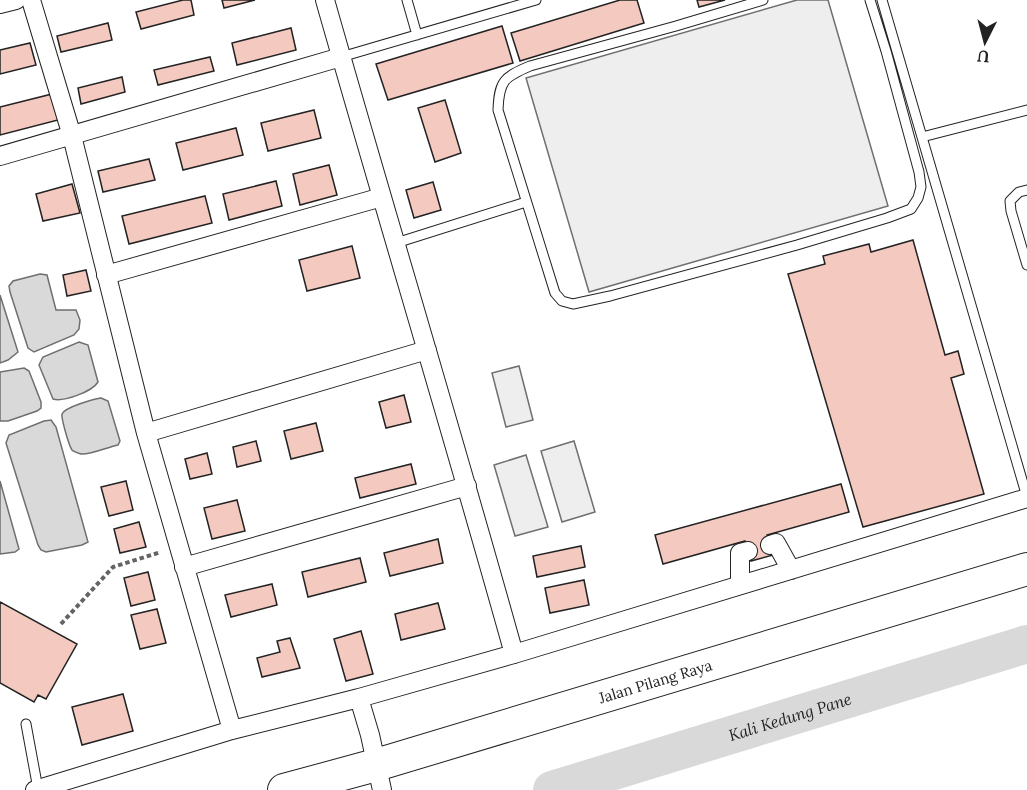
<svg xmlns="http://www.w3.org/2000/svg" width="1027" height="790" font-family="Lora,serif">
  <style>
    .green { fill: #eee; stroke: #6f6f6f; stroke-width: 1.5 }
    .water { fill: #d9d9d9; stroke: #6f6f6f; stroke-width: 1.5 }
    .lines { fill: none; stroke-linecap: round; stroke-linejoin: round }
    .river { stroke: #d9d9d9; stroke-width: 38 }
    .building { fill: #f3c9c0; stroke: #222; stroke-width: 1.5 }
    .service-casing { stroke: #222; stroke-width: 11 }
    .minor-casing { stroke: #222; stroke-width: 20 }
    .trunk-casing { stroke: #222; stroke-width: 34 }
    .path { stroke: #646464; stroke-width: 4; stroke-dasharray: 4.5 3; stroke-linecap: butt }
    .service { stroke: #fff; stroke-width: 9 }
    .minor { stroke: #fff; stroke-width: 18 }
    .trunk { stroke: #fff; stroke-width: 32 }
    .labels { text-anchor: middle; dominant-baseline: central; stroke-width: 4.5; stroke-linejoin: round; paint-order: stroke }
    .street-label { font-size: 15px; fill: #222; stroke: #fff }
    .water-label { font-size: 16px; font-style: italic; fill: #222; stroke: #fff }
  </style>
  <rect width="100%" height="100%" fill="#fff"/>
  <path class="green" d="M797 0H828L888 206 589 292 526 78Z
    M519 366 533 420 506 427 492 373Z
    M574 441 595 512 562 522 541 451Z
    M526 455 548 527 515 536 494 465Z"/>
  <path class="water" d="M40 274 47 275 56 310H76L80 320 79 329 74 335 34 352 28 348 10 292 9 286 13 281Z
    M0 295 18 352 8 360 0 363Z
    M79 342 88 345 98 382C92 392 63 402 53 399L39 365 43 357Z
    M24 368 29 371 41 402V408L37 411 8 421H0V372Z
    M101 398 108 401 120 441 118 445C108 447 90 455 81 454 78 453 74 452 72 450 69 446 61 418 62 414 65 407 94 399 101 398Z
    M51 420 56 427 88 542 82 545 46 552 41 550 38 545 6 443 9 435 44 421Z
    M0 481 19 549 15 552 0 554Z"/>
  <g class="lines">
    <path class="river" id="s1" d="M552 790 1027 644"/>
  </g>
  <path class="building" d="M183 0H191L194 15 141 29 136 12Z
    M222 0H255L224 8Z
    M620 0H637L644 23 520 61 511 33Z
    M697 0H725L699 7Z
    M108 23 112 40 61 52 57 36Z
    M502 26 513 63 388 100 376 64Z
    M291 28 296 50 237 65 232 43Z
    M30 43 36 65 0 74V50Z
    M210 57 214 71 158 85 154 70Z
    M122 77 125 92 81 104 78 88Z
    M52 94 58 120 0 135V107Z
    M445 100 461 153 435 162 418 108Z
    M314 110 321 138 268 151 261 123Z
    M236 128 243 155 183 170 176 143Z
    M149 159 155 180 103 192 98 171Z
    M329 165 337 195 300 205 293 174Z
    M276 181 282 206 229 220 223 194Z
    M433 182 441 210 414 218 406 190Z
    M72 184 80 213 43 221 36 194Z
    M205 196 212 223 129 244 122 216Z
    M913 240 945 355 958 351 964 374 951 378 984 494 863 527 788 274 825 264 823 256 869 244 871 252Z
    M352 246 360 278 307 291 299 260Z
    M86 270 91 291 67 296 63 275Z
    M404 395 411 422 386 428 379 402Z
    M316 423 323 451 291 459 284 431Z
    M256 441 261 461 237 467 233 447Z
    M207 453 212 474 190 479 185 459Z
    M411 464 416 484 360 498 355 478Z
    M126 481 133 510 109 516 101 487Z
    M841 484 849 512 767 535 773 555 751 561 745 541 663 564 655 535Z
    M237 500 245 531 212 539 204 508Z
    M139 522 146 547 120 553 114 529Z
    M438 539 443 563 390 576 384 553Z
    M581 546 585 567 537 577 533 556Z
    M360 558 366 582 308 597 302 572Z
    M148 572 155 600 131 606 124 578Z
    M584 580 589 605 550 613 545 588Z
    M272 584 277 605 231 617 225 595Z
    M0 602 77 644 46 699 38 695 34 702 0 683Z
    M438 603 445 629 401 640 395 614Z
    M157 609 166 643 140 649 131 615Z
    M361 631 373 674 346 681 334 639Z
    M290 638 300 668 262 677 257 658 280 652 277 641Z
    M123 694 133 731 82 745 72 707Z"/>
  <g class="lines">
    <defs>
      <path id="service" d="M407 0 417 35
        M763 0 676 26 530 66C504 77 499 81 498 110L555 293 562 301 573 304 610 296 797 245 887 218 911 209 918 198 921 187 919 172 886 51 870 0
        M882 0 1027 497
        M341 57 536 0
        M922 137 1027 110
        M1027 190 1019 192 1010 201 1011 211 1027 265
        M396 243 526 202
        M26 724 38 789"/>
      <path id="minor" d="M31 0 72 136 146 433 232 730
        M325 0C387 218 453 435 514 654
        M0 4 16 0
        M0 156 341 57
        M106 275 382 197
        M146 433 427 350
        M770 545 776 543 791 570
        M184 567 467 486
        M740 585V553L748 551
        M359 698 370 735 382 790
        M35 790 232 730 359 698 514 654 1027 498"/>
      <g id="trunk">
        <path id="s2" d="M284 790 376 765 1027 569"/>
      </g>
    </defs>
    <use href="#service" class="service-casing"/>
    <use href="#minor" class="minor-casing"/>
    <use href="#trunk" class="trunk-casing"/>
    <path class="path" d="M61 624 113 567 161 552"/>
    <use href="#service" class="service"/>
    <use href="#minor" class="minor"/>
    <use href="#trunk" class="trunk"/>
  </g>
  <g class="labels">
    <g class="street-label">
      <text stroke="none"><textPath href="#s2" startOffset="387">Jalan Pilang Raya</textPath></text>
    </g>
    <g class="water-label">
      <text stroke="none"><textPath href="#s1" startOffset="249">Kali Kedung Pane</textPath></text>
    </g>
  </g>
  <g transform="translate(985 42) rotate(186)" stroke="#ffffff" stroke-width="4.5" paint-order="stroke">
  <path d="M0-4.5L10 22L0 15L-10 22Z" fill="#222222"/>
  <text y="-9" font-size="16" font-weight="bold" text-anchor="middle" fill="#222222">U</text>
  </g>
</svg>
